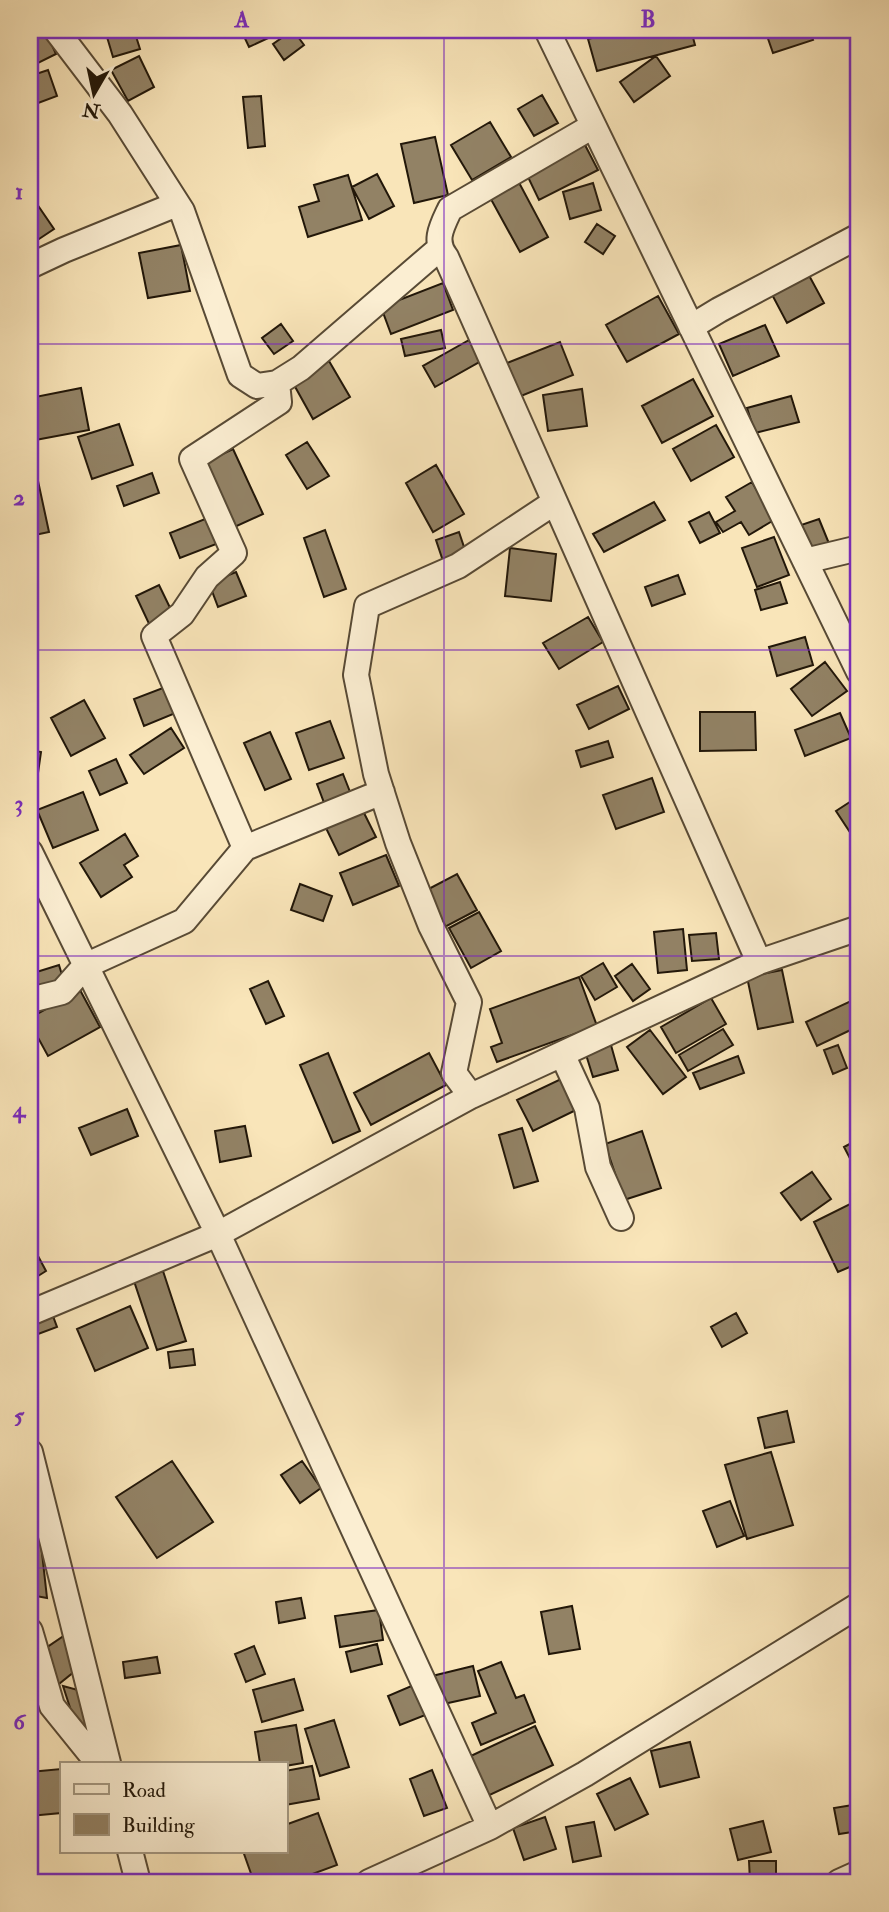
<svg xmlns="http://www.w3.org/2000/svg" width="889" height="1912" font-family="'IM FELL Double Pica',serif">
  <style>
    .building { fill: #928265; stroke: #221709; stroke-width: 2 }
    .lines { fill: none; stroke-linecap: round; stroke-linejoin: round }
    .minor-casing { stroke: #584a35; stroke-width: 28 }
    .minor { stroke: #fbeed2; stroke-width: 24 }
    .grid { fill: none; stroke: #7b2cbf; stroke-width: 2; stroke-opacity: 0.55 }
    .neatline { fill: none; stroke: #7b2cbf; stroke-width: 2.5 }
    .grid-label { font-size: 23px; text-anchor: middle; font-weight: bold; fill: #7b2cbf }
  </style>
  <rect width="100%" height="100%" fill="#f9e5b9"/>
  <filter id="stains"><feTurbulence type="fractalNoise" baseFrequency=".00286" numOctaves="4"/><feColorMatrix values="0 0 0 0 .2 0 0 0 0 .09 0 0 0 0 .02 0 0 0 .5 -.17"/></filter>
  <radialGradient id="worn" r=".72"><stop offset=".6" stop-color="#630" stop-opacity="0"/><stop offset="1" stop-color="#630" stop-opacity=".3"/></radialGradient>
  <path class="building" d="M131 30H134L140 49 113 57 107 37Z
    M241 30H277L279 33 249 47Z
    M293 30 304 45 284 60 273 44Z
    M622 30H691L695 45 597 71 588 39Z
    M765 30H809L813 40 773 53Z
    M47 34 56 54 34 65 30 56V42Z
    M139 56 154 87 128 101 111 70Z
    M656 56 670 76 634 102 620 82Z
    M48 70 57 96 30 106V76Z
    M542 95 558 123 534 136 518 109Z
    M261 96 265 146 248 148 243 97Z
    M490 122 511 157 472 180 451 145Z
    M435 137 448 195 414 203 401 144Z
    M585 145 598 170 539 200 527 175Z
    M377 174 394 206 369 219 352 187Z
    M348 175 362 220 308 237 299 207 319 201 314 185Z
    M516 177 548 237 520 252 487 192Z
    M593 183 601 210 570 219 563 192Z
    M39 207 54 229 30 245V214Z
    M597 224 615 236 603 254 585 242Z
    M181 245 190 291 148 298 139 253Z
    M805 268 824 303 787 323 768 287Z
    M443 283 453 310 391 334 381 307Z
    M658 296 679 334 627 362 606 325Z
    M859 315V337L851 319Z
    M281 324 293 341 274 354 262 338Z
    M765 325 779 356 733 376 719 344Z
    M441 330 445 348 405 356 401 339Z
    M469 340 481 361 435 387 423 366Z
    M560 342 573 375 521 396 507 363Z
    M329 361 350 397 313 419 293 383Z
    M693 379 713 416 662 443 642 406Z
    M81 388 89 430 30 441V398Z
    M582 389 587 426 548 431 543 395Z
    M791 396 799 422 755 433 747 408Z
    M119 424 133 465 92 479 78 437Z
    M716 425 734 457 691 481 673 449Z
    M307 442 329 476 307 489 286 455Z
    M233 449 263 514 228 530 197 466Z
    M30 453H32L49 532 30 536Z
    M436 465 464 514 433 532 406 483Z
    M152 473 159 493 124 506 117 486Z
    M752 482 774 520 749 535 741 522 723 532 716 522 735 511 726 497Z
    M654 502 665 520 604 552 593 534Z
    M709 512 720 533 700 543 689 522Z
    M215 515 224 541 180 558 170 533Z
    M819 519 830 546 812 553 801 525Z
    M325 530 346 589 324 597 304 538Z
    M459 532 467 556 444 564 436 540Z
    M774 537 789 575 757 587 742 548Z
    M510 548 556 554 551 601 505 596Z
    M236 572 246 596 218 607 209 583Z
    M678 575 685 594 652 606 645 587Z
    M780 582 787 603 761 610 755 590Z
    M159 585 175 618 151 628 136 596Z
    M588 617 603 642 559 669 543 643Z
    M805 637 813 665 777 676 769 647Z
    M825 662 847 691 812 716 791 689Z
    M168 686 178 712 144 726 134 699Z
    M618 686 629 709 589 729 577 705Z
    M84 700 105 738 71 756 51 718Z
    M700 712H755L756 750 700 751Z
    M840 713 851 738 805 756 795 730Z
    M330 721 344 758 309 770 296 733Z
    M171 728 184 748 144 774 130 755Z
    M270 732 291 779 265 790 244 743Z
    M608 741 613 757 581 767 576 751Z
    M30 750 41 752 38 773 30 771Z
    M116 759 127 783 100 795 89 771Z
    M343 774 352 797 326 808 317 784Z
    M652 778 664 812 616 829 603 795Z
    M83 792 98 830 53 848 37 810Z
    M859 796V841L857 843 836 811Z
    M362 809 376 837 339 855 325 826Z
    M125 834 138 856 124 865 132 877 101 897 80 863Z
    M386 855 399 886 353 905 340 873Z
    M457 874 477 910 441 929 421 893Z
    M300 884 332 896 323 921 291 910Z
    M479 912 501 951 471 968 449 928Z
    M683 929 687 970 658 973 654 932Z
    M716 933 719 959 692 961 689 935Z
    M603 963 617 987 595 1000 581 976Z
    M632 964 650 989 633 1001 615 976Z
    M59 965 65 985 30 995V974Z
    M782 970 793 1022 758 1029 747 977Z
    M579 977 597 1026 497 1062 491 1047 502 1043 490 1009Z
    M268 981 284 1016 266 1024 250 989Z
    M80 990 100 1027 48 1056 30 1023V1018Z
    M711 998 726 1024 676 1053 661 1027Z
    M851 1001 859 1018V1026L817 1046 806 1022Z
    M723 1029 733 1045 688 1071 679 1055Z
    M650 1030 686 1077 663 1094 627 1047Z
    M609 1038 618 1070 593 1077 583 1045Z
    M838 1045 847 1068 833 1074 824 1050Z
    M328 1053 360 1131 333 1143 300 1065Z
    M429 1053 446 1085 371 1125 354 1093Z
    M738 1056 744 1073 700 1089 693 1073Z
    M561 1079 576 1110 533 1131 517 1100Z
    M127 1109 138 1136 91 1155 79 1128Z
    M245 1126 251 1156 220 1162 215 1131Z
    M522 1128 538 1181 514 1188 499 1135Z
    M642 1131 661 1188 624 1200 605 1144Z
    M859 1139V1171L857 1172 844 1147Z
    M812 1172 831 1199 801 1220 781 1193Z
    M856 1201 859 1208V1263L838 1272 814 1222Z
    M38 1256 46 1271 30 1281V1261Z
    M163 1271 186 1341 157 1350 134 1281Z
    M130 1306 148 1348 95 1371 77 1329Z
    M50 1308 57 1327 30 1337V1315Z
    M736 1313 747 1333 722 1347 711 1327Z
    M193 1349 195 1365 170 1368 168 1352Z
    M787 1411 794 1442 765 1448 758 1418Z
    M771 1452 793 1525 747 1539 725 1465Z
    M172 1461 213 1522 157 1558 116 1497Z
    M302 1461 321 1488 300 1503 281 1475Z
    M730 1501 744 1536 717 1547 703 1511Z
    M38 1517 47 1598 30 1595V1518Z
    M301 1598 305 1618 279 1623 276 1602Z
    M572 1606 580 1649 549 1654 541 1612Z
    M379 1610 383 1640 340 1647 335 1616Z
    M68 1633 75 1671 54 1688 43 1650Z
    M377 1644 382 1664 351 1672 346 1652Z
    M254 1646 265 1674 246 1682 235 1654Z
    M157 1657 160 1673 125 1678 123 1662Z
    M501 1662 516 1698 524 1695 535 1722 481 1745 472 1723 496 1713 478 1671Z
    M473 1666 480 1696 439 1705 432 1676Z
    M294 1679 303 1710 262 1722 253 1690Z
    M416 1684 428 1714 400 1725 388 1696Z
    M63 1686 78 1690 94 1722 76 1726Z
    M334 1720 349 1767 320 1776 305 1729Z
    M296 1725 303 1763 285 1766V1763H260L255 1732Z
    M535 1726 553 1765 479 1800 460 1761Z
    M690 1742 699 1777 660 1787 651 1751Z
    M312 1766 319 1799 285 1805V1771Z
    M61 1769V1813L30 1816V1772Z
    M432 1770 447 1808 424 1816 410 1779Z
    M630 1778 648 1814 615 1830 597 1794Z
    M859 1804V1831L839 1834 834 1808Z
    M318 1813 337 1865 296 1880 297 1882H254L243 1851H285V1825Z
    M545 1817 556 1849 524 1860 513 1828Z
    M763 1821 771 1852 738 1860 730 1829Z
    M594 1822 601 1856 573 1862 566 1827Z
    M749 1861H776V1882H750Z"/>
  <g class="lines">
    <defs>
      <path id="minor" d="M56 30 120 114 182 211 240 375 257 386 277 383 301 368 439 249
        M547 30 859 672
        M593 126 450 209C442 226 433 241 446 257L472 315 759 962
        M30 266 64 250 177 204
        M691 327 719 310 859 236
        M805 561 859 548
        M245 848 154 636 182 614 207 577 234 553 192 459 279 402 277 383
        M30 852 218 1234 490 1827
        M30 1000 62 992 85 966 184 921 245 848 382 792
        M562 1054 587 1108 598 1167 621 1218
        M471 1096 454 1073 469 1002 431 926 398 843 376 774 356 675 367 606 458 566 555 502
        M30 1313 218 1234 471 1096 562 1054 759 962 859 928
        M30 1452 108 1763
        M30 1631 52 1706 98 1763
        M130 1851 138 1882
        M369 1882 490 1827 585 1774 859 1605
        M839 1882 859 1873"/>
    </defs>
    <use href="#minor" class="minor-casing"/>
    <use href="#minor" class="minor"/>
  </g>
  <path class="grid" d="M444 30V1882M30 344H859M30 650H859M30 956H859M30 1262H859M30 1568H859"/>
  <rect width="889" height="1912" fill="none" stroke="#f9e5b9" stroke-width="77"/>
  <rect x="60" y="1762" width="228" height="91" fill="#fbeed2" stroke="#a49882" stroke-width="2"/>
  <rect x="74" y="1784" width="35" height="10" fill="#fbeed2" stroke="#a49882" stroke-width="2"/>
  <text x="122" y="1797" font-size="21" fill="#221709">Road</text>
  <rect x="74" y="1814" width="35" height="21" fill="#928265" stroke="#a49882" stroke-width="2"/>
  <text x="122" y="1832" font-size="21" fill="#221709">Building</text>
  <g transform="translate(94 94) rotate(189)" stroke="#fbeed2" stroke-width="5" paint-order="stroke">
  <path d="M0-5L12 26L0 18L-12 26Z" fill="#221709"/>
  <text y="-10" font-size="19" font-weight="bold" text-anchor="middle" fill="#221709">N</text>
  </g>
  <rect x="38" y="38" width="812" height="1836" class="neatline"/>
  <g class="grid-label">
    <text x="242" y="27">A</text>
    <text x="648" y="27">B</text>
    <text x="19" y="199">1</text>
    <text x="19" y="505">2</text>
    <text x="19" y="811">3</text>
    <text x="19" y="1117">4</text>
    <text x="19" y="1423">5</text>
    <text x="19" y="1729">6</text>
  </g>
  <rect width="100%" height="100%" filter="url(#stains)"/>
  <rect width="100%" height="100%" fill="url(#worn)"/>
</svg>
